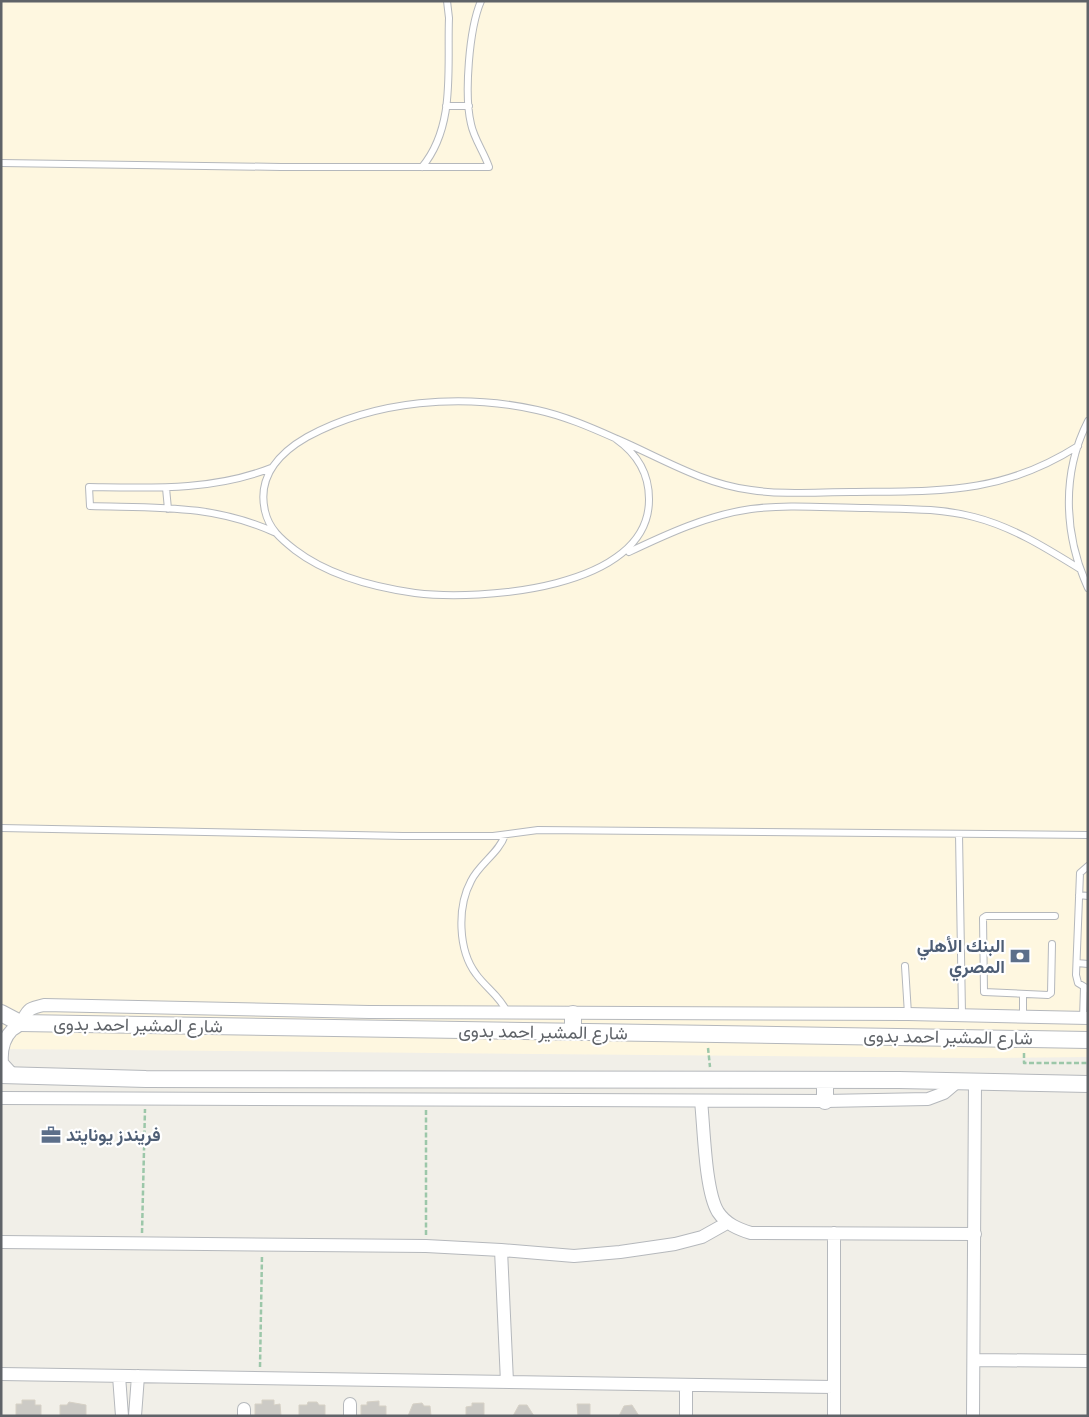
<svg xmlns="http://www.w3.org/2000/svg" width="1089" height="1417" font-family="'Fira Sans Condensed',Vazirmatn,sans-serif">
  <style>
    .commercial { fill: #fef7e0 }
    .building { fill: #cccac5; stroke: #d6d1c6 }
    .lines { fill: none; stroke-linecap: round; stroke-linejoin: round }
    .service-casing { stroke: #b5b8bc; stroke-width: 8 }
    .minor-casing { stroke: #b5b8bc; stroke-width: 14 }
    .tertiary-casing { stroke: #b5b8bc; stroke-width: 18 }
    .path { stroke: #9cc7a9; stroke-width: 2.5; stroke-dasharray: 5 2.5; stroke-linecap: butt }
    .service { stroke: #fff; stroke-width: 6 }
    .minor { stroke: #fff; stroke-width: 12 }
    .tertiary { stroke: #fff; stroke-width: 16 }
    .labels { text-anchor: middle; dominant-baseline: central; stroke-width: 4.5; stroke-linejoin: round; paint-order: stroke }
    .service-label { font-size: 18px; font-weight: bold; fill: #4e5e75; stroke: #fff; text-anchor: end }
    .street-label { font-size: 18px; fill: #5f6368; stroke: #fff }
  </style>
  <rect width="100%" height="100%" fill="#f1efe8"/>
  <path class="commercial" d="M1 1H1088V1057L976 1058 1 1049Z"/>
  <path class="building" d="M22 1400H35V1405H41V1416H16V1404H22Z
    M262 1400H274V1405L280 1404 281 1416H255V1404H262Z
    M379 1401V1406H386V1416H361V1405H367V1402Z
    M69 1402 86 1405V1416H60V1405H67Z
    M308 1402H317L319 1405H325V1416H299V1405H307Z
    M422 1403 424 1406H430L431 1416H408L413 1404Z
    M472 1403H484V1416H466V1407L472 1406Z
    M577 1404H590V1416H578Z
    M519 1405H527L534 1416H513Z
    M632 1405 639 1416H619L624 1406Z"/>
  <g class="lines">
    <defs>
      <path id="service" d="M446 106H469
        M1 163 281 167H489C484 152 474 139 471 124 464 95 469 29 481 1
        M422 167C456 126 447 68 449 18L447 1
        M1088 421C1061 474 1064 535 1088 588
        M616 439C636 453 649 473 649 499 650 590 479 601 415 593 373 587 329 576 295 550 281 539 269 529 265 511 257 477 279 453 307 437 375 400 462 393 537 410 565 416 592 428 617 439 661 458 703 484 751 490 783 495 818 492 851 492 938 491 1001 495 1078 446
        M271 468C212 491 152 488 89 487L90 506C156 508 212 504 274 532
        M166 488 168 509
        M629 552C667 534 708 515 751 509 789 504 829 508 868 508 904 509 940 508 974 517 1013 527 1046 548 1080 569
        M1 828 403 836H493L538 830 1088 835
        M959 834 962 1014
        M505 835C499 853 479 864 471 881 457 907 458 950 476 974 486 988 500 996 507 1012
        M1088 866 1080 873 1076 975 1078 983 1088 989
        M1079 895 1088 896
        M1052 944 1051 993 1048 995 984 992 983 918 986 916H1055
        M1077 963 1088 964
        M905 966 908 1014
        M1023 995V1015
        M1083 1018 1084 988"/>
      <path id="minor" d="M13 1075 2 1063C1 1051 3 1039 12 1030 15 1028 19 1026 21 1023 29 1009 27 1009 44 1005L369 1012 908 1014 1088 1018
        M1 1098 825 1101 928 1099 944 1093 957 1082
        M701 1101C704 1128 705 1191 718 1212 726 1224 738 1229 751 1233L975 1234
        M1 1242 426 1246 501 1250 507 1382
        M501 1250 574 1256 620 1252 675 1244 702 1237 727 1223
        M974 1360 1088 1361
        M1 1374 834 1387
        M119 1376 122 1416
        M686 1385V1416
        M350 1404V1416
        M244 1409V1416
        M135 1416 138 1376
        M834 1416V1233
        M973 1416 975 1082"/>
      <path id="tertiary" d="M1 1013 20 1023 1088 1040
        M573 1032V1014
        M1 1075 146 1079 899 1080 1088 1084
        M825 1080V1101"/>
    </defs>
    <use href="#service" class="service-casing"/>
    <use href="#minor" class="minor-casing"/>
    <use href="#tertiary" class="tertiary-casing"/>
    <path class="path" d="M708 1048 710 1067
      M1024 1053V1063H1088
      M142 1233 145 1109
      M426 1235V1110
      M260 1367 262 1255"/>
    <use href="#service" class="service"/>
    <use href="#minor" class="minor"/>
    <use href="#tertiary" class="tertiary"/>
  </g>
  <defs>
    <symbol id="bank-bare" viewBox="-9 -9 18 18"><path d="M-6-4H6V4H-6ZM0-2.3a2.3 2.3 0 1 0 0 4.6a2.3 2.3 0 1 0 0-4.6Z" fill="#5c6f8a" stroke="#fff" stroke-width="2.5" paint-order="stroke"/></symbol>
    <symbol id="office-bare" viewBox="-9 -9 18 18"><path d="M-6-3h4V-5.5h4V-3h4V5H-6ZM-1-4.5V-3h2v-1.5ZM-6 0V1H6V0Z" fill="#5c6f8a" stroke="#fff" stroke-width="2.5" paint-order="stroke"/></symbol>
  </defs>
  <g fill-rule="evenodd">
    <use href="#bank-bare" x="1006" y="942" width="28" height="28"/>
    <use href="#office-bare" x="37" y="1121" width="28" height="28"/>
  </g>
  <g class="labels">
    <g class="service-label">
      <text x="1005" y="946">البنك الأهلي<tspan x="1005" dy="21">المصري</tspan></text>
      <text x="66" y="1135" text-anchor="start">فريندز يونايتد</text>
    </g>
    <g class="street-label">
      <text transform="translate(138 1025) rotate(1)">شارع المشير احمد بدوى</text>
      <text transform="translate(543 1032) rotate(1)">شارع المشير احمد بدوى</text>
      <text transform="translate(948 1037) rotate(1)">شارع المشير احمد بدوى</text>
    </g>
  </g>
  <rect width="1089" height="1417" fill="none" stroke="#5f6368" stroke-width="5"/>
</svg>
